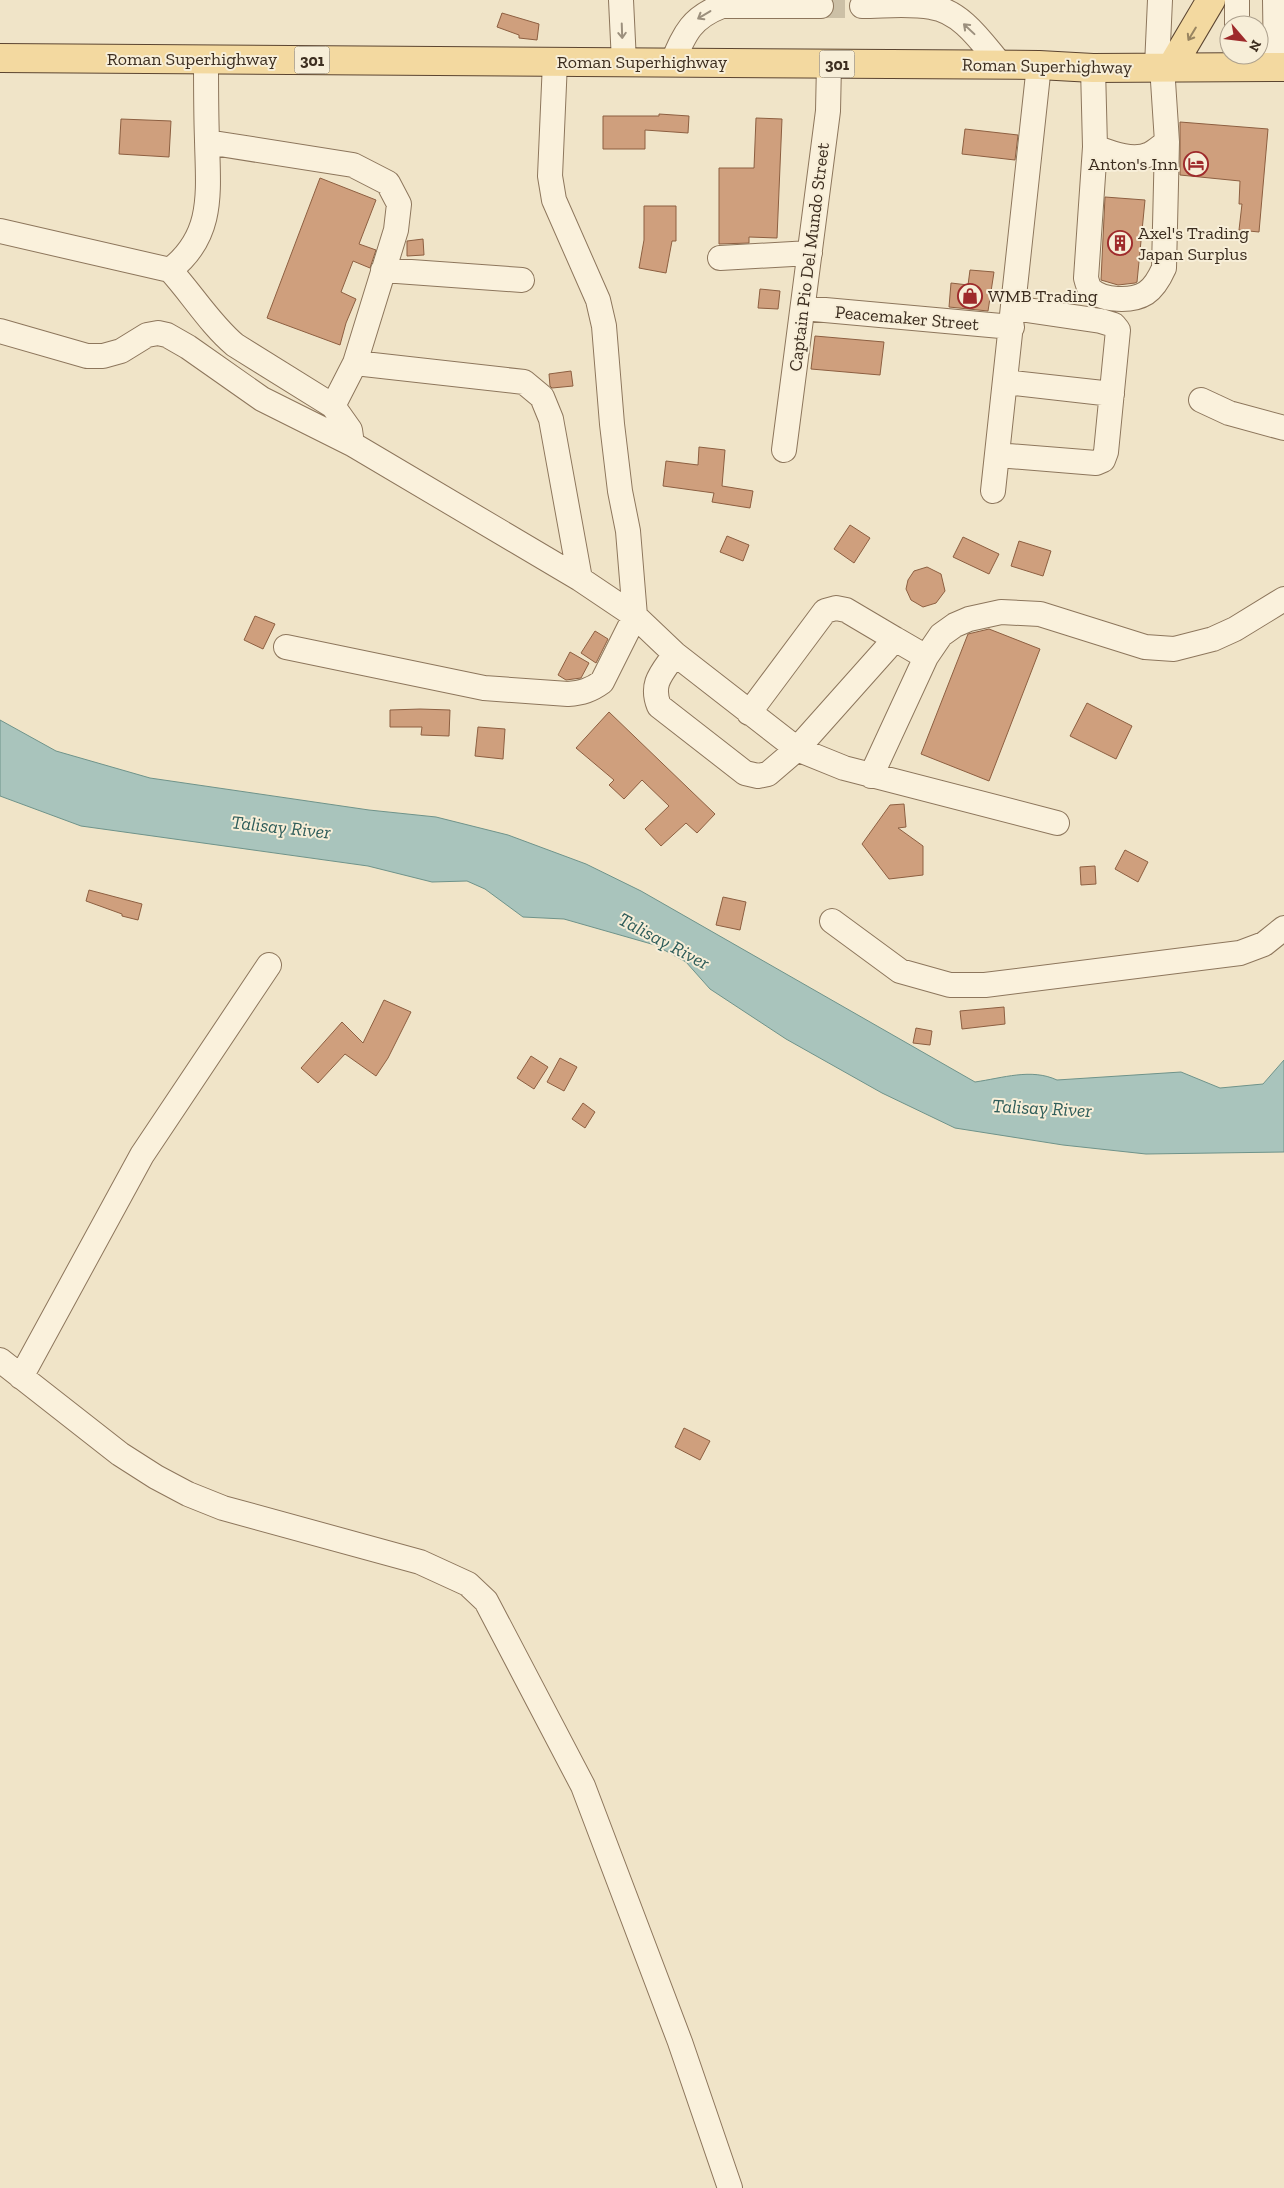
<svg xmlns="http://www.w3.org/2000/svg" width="1284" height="2188" font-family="'Zilla Slab',serif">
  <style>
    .water { fill: #a9c4bc; stroke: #6f938a }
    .building { fill: #cf9f7d; stroke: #8d5f41 }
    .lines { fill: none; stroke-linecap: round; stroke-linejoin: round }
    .minor-tunnel { stroke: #ccc0a6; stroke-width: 24; stroke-dasharray: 24 12; stroke-linecap: butt }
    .minor-casing { stroke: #8d765c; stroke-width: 26 }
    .major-casing { stroke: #5b4430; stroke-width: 30 }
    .minor { stroke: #faf1dc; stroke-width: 24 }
    .major { stroke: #f3d9a0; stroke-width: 28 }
    .oneway { stroke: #9c907e }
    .oneway2 { stroke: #988460 }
    .labels { text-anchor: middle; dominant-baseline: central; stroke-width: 4; stroke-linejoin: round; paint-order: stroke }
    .shield { fill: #f7eed8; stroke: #756857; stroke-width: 1 }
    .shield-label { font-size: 16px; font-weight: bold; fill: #3d2e20 }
    .street-label { font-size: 18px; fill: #3d2e20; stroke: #f7eed8 }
    .poi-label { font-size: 18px; fill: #3d2e20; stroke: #f7eed8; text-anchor: start }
    .water-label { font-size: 19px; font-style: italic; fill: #2f5d5a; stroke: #f7eed8 }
  </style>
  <rect width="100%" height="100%" fill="#f0e4c8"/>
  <path class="water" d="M0 720 56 751 150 778 369 810 436 817 508 835 586 864 641 891 975 1082C1003 1078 1031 1068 1057 1080L1181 1072 1220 1088 1263 1084 1284 1060V1152L1146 1154 1063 1145 955 1128 882 1093 786 1039 710 989 686 962 655 945 564 919 523 917 485 889 467 881 432 882 368 866 81 826 0 796Z"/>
  <path class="building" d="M502 13 539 24 537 40 519 38V35L497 27Z
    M659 114 689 116 688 133 645 130V149H603V116H659Z
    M756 118 782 119 777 238 749 237V243L719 244V168H754Z
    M121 119 171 121 169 157 119 154Z
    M1180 122 1268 129 1259 232 1239 230 1242 204H1239L1240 181 1180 175Z
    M965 129 1018 135 1015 160 962 154Z
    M320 178 376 200 359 244 376 250 370 268 353 261 341 292 356 299 346 323 340 345 267 318Z
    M1105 197 1145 200 1137 282 1135 283 1118 285 1101 280Z
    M644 206H676V241H672L666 273 639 268 644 240Z
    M423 239 424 255 407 256V241Z
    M970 270 994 272 988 311 949 307 951 283 968 285Z
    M760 289 780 291 778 309 758 308Z
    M815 336 884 342 880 375 811 369Z
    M571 371 573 386 552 388 550 386 549 374Z
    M699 447 725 450 722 486 753 491 750 508 712 502 714 493 663 486 666 461 698 465Z
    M850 525 870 538 854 563 834 549Z
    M727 536 749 545 743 561 720 552Z
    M963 537 999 554 989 574 953 557Z
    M1019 541 1051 551 1043 576 1011 566Z
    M927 567 941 574 945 591 936 603 923 607 911 600 906 589 908 580 914 571Z
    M255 616 275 624 263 649 244 640Z
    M989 629 1040 649 989 781 921 754 968 634Z
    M595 631 608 639 596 663 581 653Z
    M570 652 589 663 581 678 566 680 558 675Z
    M1087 703 1132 726 1116 759 1070 736Z
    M420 709 450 710 449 736 421 735 422 727H390V710Z
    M609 712 715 814 697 833 686 823 661 846 645 829 669 806 642 780 624 799 609 785 614 780 576 748Z
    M478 727 505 729 503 759 475 756Z
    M904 804 906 827 898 828 923 846V875L889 879 862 844 890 805Z
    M1125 850 1148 862 1138 882 1115 869Z
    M1095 866 1096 884 1081 885 1080 867Z
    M89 890 142 904 138 920 122 916V914L86 901Z
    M723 897 746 902 740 930 716 925Z
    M384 1000 411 1012 388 1058 376 1076 345 1054 318 1083 301 1068 342 1022 363 1043Z
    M1004 1007 1005 1024 962 1029 960 1011Z
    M916 1028 932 1031 930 1045 913 1043Z
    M531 1056 548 1067 534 1089 517 1078Z
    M560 1058 577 1067 564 1091 547 1082Z
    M583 1103 595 1112 585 1128 572 1119Z
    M684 1428 710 1441 700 1460 675 1447Z"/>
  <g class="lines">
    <path class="minor-tunnel" d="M821 6H862"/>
    <defs>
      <path id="minor" d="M621 0 624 62
        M1275 0 1276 67
        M862 6C884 6 909 3 931 7 962 11 983 44 1001 65
        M1237 25V0
        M206 59C206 86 206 113 207 140 208 191 215 235 170 270 192 294 210 324 235 345L333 406 350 430 352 444 580 579 635 616 675 654 797 749 844 768 1057 823
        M672 63C685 33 691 18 722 6H821
        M1157 66 1160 0
        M1093 68 1095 147 1086 278C1087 282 1088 286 1090 289 1102 301 1132 302 1146 293 1155 287 1160 277 1164 268L1167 142 1162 66
        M207 142 353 165 388 183 399 204 396 230 355 363 333 406
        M1095 147C1111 153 1133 162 1150 154 1156 151 1161 146 1167 142
        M0 231 170 270
        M720 258 810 253
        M383 270 522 280
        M803 308 1012 327
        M0 331 87 356H103L121 351 147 335 158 333 167 335 188 347 262 399 352 444
        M355 363 524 382 542 397 551 419 580 579
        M1005 382 1112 394
        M1201 400 1229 413 1284 428
        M784 450 828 111 829 64
        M997 455 1096 463 1103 460 1106 452 1118 330 1114 325 1101 321 1014 308
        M993 491 1039 65
        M286 647 484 688 568 694C582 693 591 690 602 682L635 616 628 531 620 491 612 424 604 326 598 300 554 200 550 176 555 62
        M675 654C662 673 650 683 659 706L745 773 758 776 768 774 797 749 895 639 926 657
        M749 713 825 611 836 608 846 610 895 639
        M871 776 926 657 941 635 955 625 969 619 1001 612 1040 614 1145 647 1174 649 1213 639 1235 629 1284 599
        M832 921 900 971 950 985H985L1240 953 1264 944 1284 928
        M0 1360 120 1454 156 1477 188 1494 223 1508 420 1562 468 1584 486 1601 583 1786 680 2042 730 2188
        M21 1377 142 1155 269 965"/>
      <path id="major" d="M0 58 1039 65 1093 68 1284 67
        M1172 66 1211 0"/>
    </defs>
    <use href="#minor" class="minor-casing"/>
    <use href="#major" class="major-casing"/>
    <use href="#minor" class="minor"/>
    <use href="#major" class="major"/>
  </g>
  <defs><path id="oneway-shaft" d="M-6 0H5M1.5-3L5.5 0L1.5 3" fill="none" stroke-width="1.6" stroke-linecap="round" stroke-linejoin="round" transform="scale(1.25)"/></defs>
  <g class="oneway">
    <use href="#oneway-shaft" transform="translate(704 15) rotate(149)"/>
    <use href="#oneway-shaft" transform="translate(969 29) rotate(-137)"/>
    <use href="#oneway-shaft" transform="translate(622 31) rotate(88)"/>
  </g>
  <use class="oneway2" href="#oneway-shaft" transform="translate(1192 34) rotate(121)"/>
  <defs>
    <symbol id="hotel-ring" viewBox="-11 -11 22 22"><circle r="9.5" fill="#f7eed8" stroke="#9e2a2b" stroke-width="1.5"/><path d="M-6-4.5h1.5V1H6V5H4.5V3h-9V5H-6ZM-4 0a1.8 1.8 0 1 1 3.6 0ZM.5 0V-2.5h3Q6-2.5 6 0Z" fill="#9e2a2b"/></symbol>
    <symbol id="building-ring" viewBox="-11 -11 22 22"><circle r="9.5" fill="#f7eed8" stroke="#9e2a2b" stroke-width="1.5"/><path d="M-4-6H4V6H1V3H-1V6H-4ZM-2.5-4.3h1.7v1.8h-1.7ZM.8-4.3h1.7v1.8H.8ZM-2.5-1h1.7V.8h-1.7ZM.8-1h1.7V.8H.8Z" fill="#9e2a2b"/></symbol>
    <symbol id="shop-ring" viewBox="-11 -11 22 22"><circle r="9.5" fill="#f7eed8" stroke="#9e2a2b" stroke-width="1.5"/><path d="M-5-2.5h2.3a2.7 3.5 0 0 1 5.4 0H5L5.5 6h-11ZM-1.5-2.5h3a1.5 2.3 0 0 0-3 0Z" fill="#9e2a2b"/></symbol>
  </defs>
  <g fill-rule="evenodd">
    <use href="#hotel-ring" x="1182" y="150" width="28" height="28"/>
    <use href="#building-ring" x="1106" y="229" width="28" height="28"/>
    <use href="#shop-ring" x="956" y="282" width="28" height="28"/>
  </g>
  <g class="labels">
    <g class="shield">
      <rect x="294.5" y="46.5" width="35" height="27" rx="4"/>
      <rect x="819.5" y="50.5" width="35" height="27" rx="4"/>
    </g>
    <g class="shield-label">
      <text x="312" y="60">301</text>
      <text x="837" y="64">301</text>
    </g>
    <g class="street-label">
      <text x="192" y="59">Roman Superhighway</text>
      <text x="642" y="62">Roman Superhighway</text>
      <text transform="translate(1047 66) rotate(1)">Roman Superhighway</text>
      <text transform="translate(809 257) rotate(-83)">Captain Pio Del Mundo Street</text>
      <text transform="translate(907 318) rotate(5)">Peacemaker Street</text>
    </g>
    <g class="poi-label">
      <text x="1178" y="164" text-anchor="end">Anton's Inn</text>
      <text x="1138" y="233">Axel's Trading<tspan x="1138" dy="21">Japan Surplus</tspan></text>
      <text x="988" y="296">WMB Trading</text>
    </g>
    <g class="water-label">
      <text transform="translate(281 827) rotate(6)">Talisay River</text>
      <text transform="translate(664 941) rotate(28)">Talisay River</text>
      <text transform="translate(1042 1108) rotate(3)">Talisay River</text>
    </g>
  </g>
  <g transform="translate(1244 40) rotate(118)"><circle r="24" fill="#f7eed8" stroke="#ada18e"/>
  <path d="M0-4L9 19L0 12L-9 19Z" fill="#9e2a2b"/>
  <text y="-8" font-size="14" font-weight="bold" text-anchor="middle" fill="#3d2e20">N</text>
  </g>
</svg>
